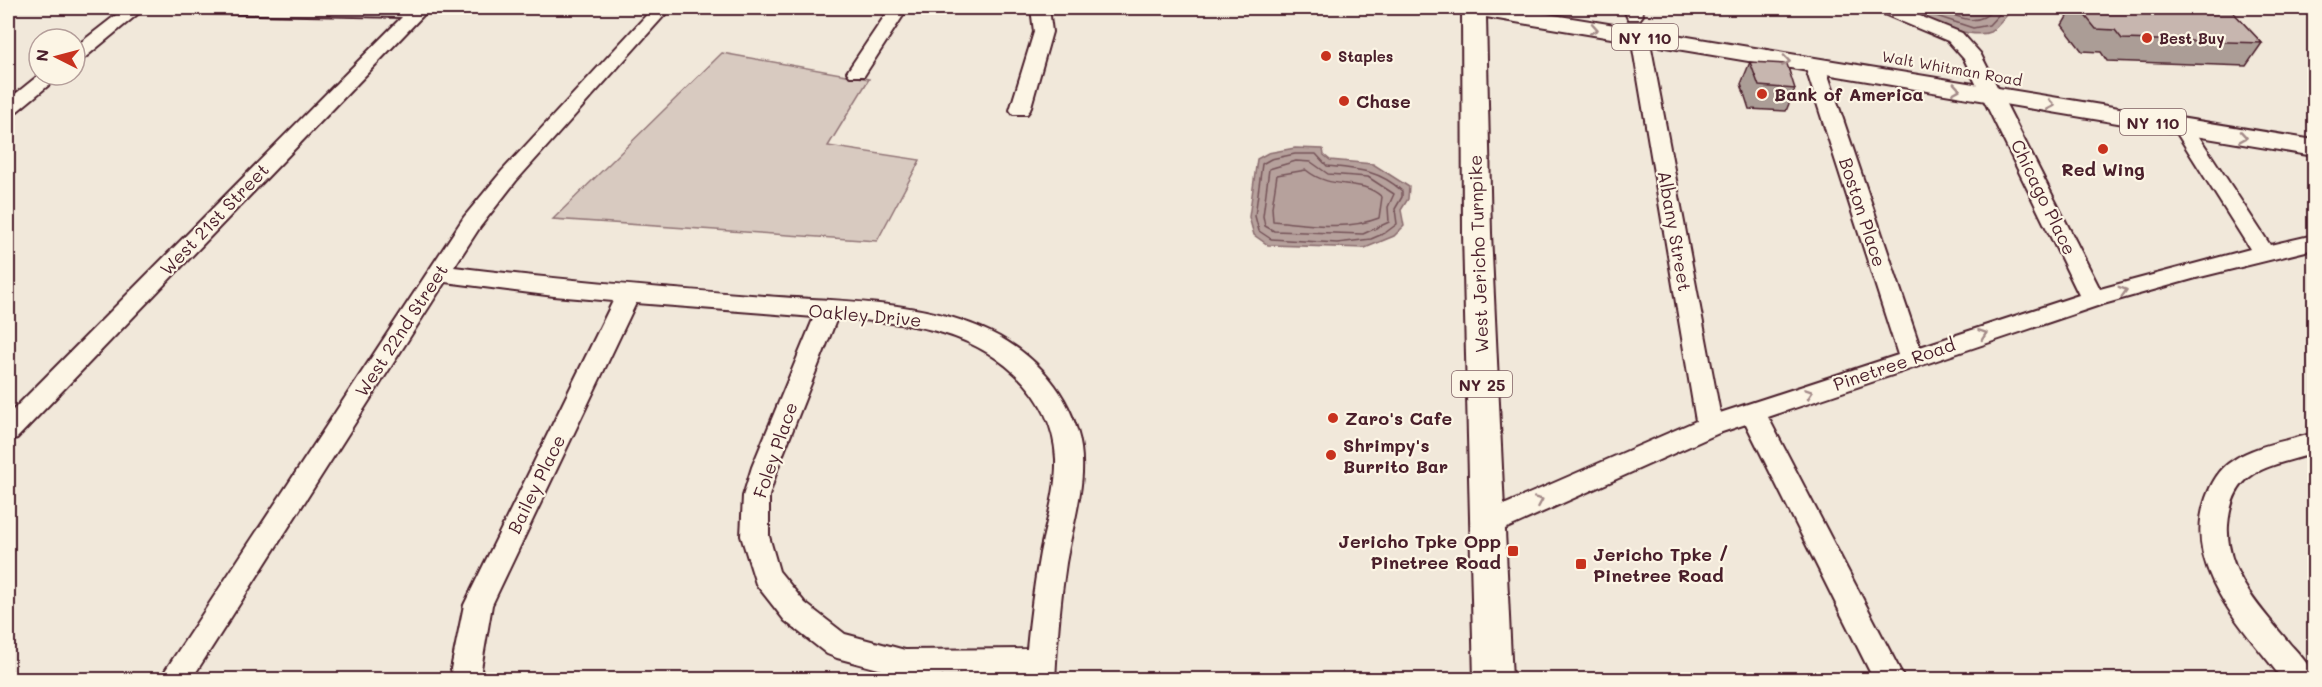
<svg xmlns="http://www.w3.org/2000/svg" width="2322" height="687" font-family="Mali,sans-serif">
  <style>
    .green { fill: #d8cac0; stroke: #917476; stroke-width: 1.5 }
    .water { fill: #b6a19c; stroke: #8b6d6f; stroke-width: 1.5 }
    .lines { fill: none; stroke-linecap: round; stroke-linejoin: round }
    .shore { stroke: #755358; stroke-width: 1.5 }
    .minor-casing { stroke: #4a1f2b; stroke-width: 4 }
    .major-casing { stroke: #4a1f2b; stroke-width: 4 }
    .minor { fill: #fcf5e5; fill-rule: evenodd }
    .major { fill: #fcf5e5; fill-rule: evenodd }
    .wall { fill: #ab9d96; stroke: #4a1f2b; stroke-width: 1.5 }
    .building { fill: #c7b6af; stroke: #4a1f2b; stroke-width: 1.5 }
    .oneway { stroke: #a38a88 }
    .poi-dot { fill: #c8321e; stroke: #fcf5e5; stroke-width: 2 }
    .labels { text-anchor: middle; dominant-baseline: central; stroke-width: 4.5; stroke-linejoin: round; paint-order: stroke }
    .far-poi-label { font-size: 15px; font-weight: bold; fill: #4a1f2b; stroke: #fcf5e5; text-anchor: start }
    .far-street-label { font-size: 15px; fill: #4a1f2b; stroke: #fcf5e5 }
    .shield { fill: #fcf5e5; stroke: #7f5f63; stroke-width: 1.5 }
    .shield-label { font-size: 16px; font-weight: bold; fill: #4a1f2b }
    .poi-label { font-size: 18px; font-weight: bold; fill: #4a1f2b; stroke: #fcf5e5; text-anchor: start }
    .street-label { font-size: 18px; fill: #4a1f2b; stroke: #fcf5e5 }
  </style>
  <rect width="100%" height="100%" fill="#f1e8da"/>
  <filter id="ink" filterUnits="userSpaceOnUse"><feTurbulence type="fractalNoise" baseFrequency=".0167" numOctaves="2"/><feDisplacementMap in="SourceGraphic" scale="12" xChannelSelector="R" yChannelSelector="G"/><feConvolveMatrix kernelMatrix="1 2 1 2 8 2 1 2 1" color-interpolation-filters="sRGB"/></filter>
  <g filter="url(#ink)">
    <path class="green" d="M722 53 869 79 828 146 920 160 877 241 553 219Z"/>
    <path class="water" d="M1894 8H2013C2007 14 1998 28 1990 32 1969 41 1916 15 1894 8Z
      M1295 148 1323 149 1324 155 1330 160 1373 164 1409 187 1408 199 1401 210 1404 226 1394 236 1365 248 1268 245 1254 235 1249 217 1257 159 1268 153Z"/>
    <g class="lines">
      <path class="shore" d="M1912 8 1973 28 1989 25 2005 8
        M1935 8C1959 16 1975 30 1995 8
        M1295 154H1316L1327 166C1357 169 1379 170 1402 191V197L1395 209 1397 224 1385 233 1371 239 1337 243 1271 239 1259 231 1255 216 1262 164 1271 159Z
        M1296 161 1311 162 1328 174 1368 177 1394 194 1388 207 1389 222 1363 234 1274 231 1265 226 1263 216 1269 169Z
        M1306 170C1333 192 1358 176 1382 197L1379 218C1346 231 1308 224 1273 221L1272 207 1277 175Z"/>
      <defs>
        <path id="minor" d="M125 8H145L82 60 75 62V47Z
          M198 8H430L17 438 8 441V415L402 17 207 13 201 12Z
          M653 8H671L516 181 480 227 454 267C558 280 661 288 765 296 839 302 922 299 990 332 1031 352 1064 386 1077 430 1091 474 1073 520 1066 563 1060 602 1057 641 1055 680H1025V675L905 676 837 658 827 654 785 621 756 584 741 536 743 496 752 467 814 317 636 303 492 605 481 669 484 680H454L451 669 464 605 613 301 554 296 445 282 191 680H159L464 217 502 171ZM837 318C868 321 901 322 932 330 994 345 1053 391 1056 459 1057 491 1046 522 1040 553 1034 585 1030 617 1027 649L905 650 845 634 805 603 779 571 769 536V496L778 467Z
          M890 8H908L864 76H850L847 72Z
          M1031 8H1049L1052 32 1030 110 1027 114H1013L1010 110 1034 32Z
          M1623 8H1641L1643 15 1640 19H1628Z
          M1876 8H1900L1962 33 1980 53 2100 289 2250 249 2173 127 2176 123 2183 121 2190 123 2270 245 2314 235V249L2196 278 2100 305 1768 417 1905 680H1874L1746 424 1719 433 1496 533 1486 536 1476 533 1472 525 1476 517 1696 421 1631 37 1633 33H1647L1649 37 1720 413 1898 355 1805 66 1808 62H1822L1825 66 1920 347 2079 295 1964 59 1948 41 1879 12Z
          M39 75H61L15 113 8 115V100Z
          M2314 433V453C2268 468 2233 467 2228 525 2225 573 2261 609 2290 644 2299 654 2309 664 2314 677V680H2283C2244 628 2181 569 2206 498 2211 484 2219 469 2232 461 2255 445 2288 441 2314 433Z"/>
        <path id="major" d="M1462 8H1511L2314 140V156L1486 17 1491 233 1512 680H1474L1463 233Z"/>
      </defs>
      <use href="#minor" class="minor-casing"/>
      <use href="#major" class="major-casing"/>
      <use href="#minor" class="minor"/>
      <use href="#major" class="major"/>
    </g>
    <path class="wall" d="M2044 8H2229L2262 43 2246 66 2107 61 2101 52 2082 51 2062 25 2068 15Z
      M1750 62 1795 89 1786 111 1749 109 1741 84Z"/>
    <path class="building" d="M2079 8H2229L2262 43 2122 39 2115 30 2096 29Z
      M1750 62 1787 64 1795 89 1759 86Z"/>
    <defs><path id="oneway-chevron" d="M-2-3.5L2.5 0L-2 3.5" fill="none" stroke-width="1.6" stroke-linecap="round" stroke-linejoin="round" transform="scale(1.5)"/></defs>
    <g class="oneway">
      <use href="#oneway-chevron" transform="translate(1594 29) rotate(10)"/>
      <use href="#oneway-chevron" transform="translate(1786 61) rotate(9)"/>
      <use href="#oneway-chevron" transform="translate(1956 89) rotate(9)"/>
      <use href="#oneway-chevron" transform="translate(2051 105) rotate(10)"/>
      <use href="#oneway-chevron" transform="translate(2243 137) rotate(9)"/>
      <use href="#oneway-chevron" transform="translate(2123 291) rotate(-16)"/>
      <use href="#oneway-chevron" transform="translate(1983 334) rotate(-19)"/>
      <use href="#oneway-chevron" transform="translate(1809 393) rotate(-19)"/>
      <use href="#oneway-chevron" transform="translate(1539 501) rotate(-24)"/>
    </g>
  </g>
  <g class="poi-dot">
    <circle cx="2147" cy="38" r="6"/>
    <circle cx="1326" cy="56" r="6"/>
    <circle cx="1762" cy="94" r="6"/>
    <circle cx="1344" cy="101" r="6"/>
    <circle cx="2103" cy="149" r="6"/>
    <circle cx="1333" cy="418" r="6"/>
    <circle cx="1331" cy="455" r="6"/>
    <rect x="1507" y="545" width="12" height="12" rx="3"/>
    <rect x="1575" y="558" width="12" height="12" rx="3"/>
  </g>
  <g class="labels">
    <g class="far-poi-label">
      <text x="2159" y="38">Best Buy</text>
      <text x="1338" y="56">Staples</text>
    </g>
    <g class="far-street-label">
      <text transform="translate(1952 68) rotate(10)">Walt Whitman Road</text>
    </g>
    <g class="shield">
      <rect x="1612" y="24" width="66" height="26" rx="4.5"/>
      <rect x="2120" y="109" width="66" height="26" rx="4.5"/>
      <rect x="1452" y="371" width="60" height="26" rx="4.5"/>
    </g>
    <g class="shield-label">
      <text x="1645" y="37">NY 110</text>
      <text x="2153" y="122">NY 110</text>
      <text x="1482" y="384">NY 25</text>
    </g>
    <g class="poi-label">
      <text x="1774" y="94">Bank of America</text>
      <text x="1356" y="101">Chase</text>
      <text x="2103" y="169" text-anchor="middle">Red Wing</text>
      <text x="1345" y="418">Zaro's Cafe</text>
      <text x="1343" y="445">Shrimpy's<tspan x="1343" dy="21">Burrito Bar</tspan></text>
      <text x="1501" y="541" text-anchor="end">Jericho Tpke Opp<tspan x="1501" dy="21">Pinetree Road</tspan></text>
      <text x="1593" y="554">Jericho Tpke /<tspan x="1593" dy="21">Pinetree Road</tspan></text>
    </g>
    <g class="street-label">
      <text transform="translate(2044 197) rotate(64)">Chicago Place</text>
      <text transform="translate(1863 212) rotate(72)">Boston Place</text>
      <text transform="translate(214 219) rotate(-46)">West 21st Street</text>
      <text transform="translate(1675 231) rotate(80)">Albany Street</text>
      <text transform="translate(1478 254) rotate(-92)">West Jericho Turnpike</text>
      <text transform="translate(865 315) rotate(5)">Oakley Drive</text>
      <text transform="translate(401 330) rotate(-57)">West 22nd Street</text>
      <text transform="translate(1894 364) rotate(-19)">Pinetree Road</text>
      <text transform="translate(775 450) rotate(-71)">Foley Place</text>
      <text transform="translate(536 484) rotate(-64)">Bailey Place</text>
    </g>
  </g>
  <rect width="2322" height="687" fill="none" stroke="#fcf5e5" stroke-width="30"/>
  <rect x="15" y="15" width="2292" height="657" fill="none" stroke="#4a1f2b" stroke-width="2" filter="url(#ink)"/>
  <g transform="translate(57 57) rotate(276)"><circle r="28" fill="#fcf5e5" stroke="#b59f9b" stroke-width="1.5"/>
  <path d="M0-4.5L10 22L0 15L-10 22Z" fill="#c8321e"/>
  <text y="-9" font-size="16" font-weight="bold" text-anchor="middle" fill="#4a1f2b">N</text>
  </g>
</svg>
